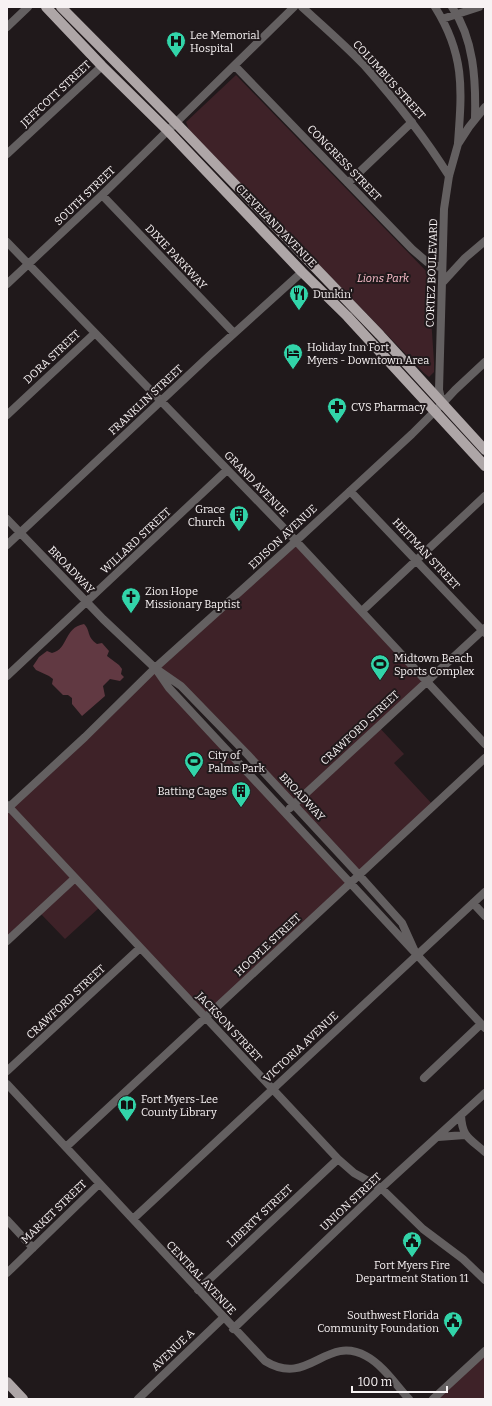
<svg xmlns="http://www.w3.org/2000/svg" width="492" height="1406" font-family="Bitter,serif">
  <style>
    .green { fill: #3e2228 }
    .water { fill: #613942 }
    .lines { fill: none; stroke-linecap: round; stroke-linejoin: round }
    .minor { stroke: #646061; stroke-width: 8 }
    .major { stroke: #aea6a7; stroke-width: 10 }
    .labels { text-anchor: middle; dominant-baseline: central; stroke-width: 4; stroke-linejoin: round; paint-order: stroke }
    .poi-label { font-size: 11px; fill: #f7f2f3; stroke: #20191b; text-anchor: start }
    .street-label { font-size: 11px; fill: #f7f2f3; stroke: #20191b }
    .park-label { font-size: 11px; font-style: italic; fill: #fdc0cd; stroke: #20191b }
  </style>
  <rect width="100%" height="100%" fill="#20191b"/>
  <path class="green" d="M236 75 428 273 434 362V372L429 377 424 373 189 130 186 122Z
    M296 544 425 681 377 725 404 754 394 763 433 805 360 872 158 668Z
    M155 671 349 883 206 1015 12 807Z
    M9 809 73 877 7 939V811Z
    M75 880 100 907 65 939 40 913Z
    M485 1351V1399H433Z"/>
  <path class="water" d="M84 624C91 631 86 636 97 644L102 643 109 651 107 656 119 665 122 669 121 674 124 677 120 681 110 679 103 686 105 696 82 716 72 704V698L68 695H63L52 684 53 679 49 676 36 670 33 666 39 657 47 651 52 653C69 649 63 628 84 624Z"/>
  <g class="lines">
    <path class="minor" d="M302 7C323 26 345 45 365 66 396 101 424 136 449 176
      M435 7C465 55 462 89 458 143
      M452 7C474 39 476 80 475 118
      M442 19 479 7
      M7 27 28 7
      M235 66 412 249 427 262 442 268
      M7 154 102 66
      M348 183 412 122
      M102 195 234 333
      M7 242 281 525 485 744
      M443 282 465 258 485 241
      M7 284 102 195 294 7
      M442 403 439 390 444 209 449 176 458 144 469 127 485 107
      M7 415 95 333
      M350 491 485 633
      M7 519 103 619 155 668 181 686 247 754 359 875 402 923 416 954
      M7 545 209 356 302 272
      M362 611 485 496
      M158 672 169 688 485 1028
      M7 676 227 470
      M7 805 338 1159 354 1173 381 1188 423 1229 463 1259 485 1280
      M290 808 485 628
      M7 809 85 737 155 668 296 541 412 434 442 404 455 390 485 362
      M473 903 485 916
      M7 941 75 878
      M7 1071 140 948
      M424 1078 481 1024
      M7 1084 265 1361C309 1388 325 1334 366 1356 383 1365 396 1385 409 1399
      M461 1115C462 1137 469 1138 485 1152
      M438 1137 465 1135
      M66 1147 485 758
      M133 1219 485 892
      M7 1220 33 1248
      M7 1273 99 1184
      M198 1290 338 1159
      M233 1329 381 1188 485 1093
      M138 1399 223 1318
      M433 1399 485 1351"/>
    <path class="major" d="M46 7 102 66 168 131 302 272 347 316 485 466
      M61 7 176 123 380 335 485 450
      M7 1382 23 1399"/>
  </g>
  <defs>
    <symbol id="hospital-pin" viewBox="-11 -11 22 30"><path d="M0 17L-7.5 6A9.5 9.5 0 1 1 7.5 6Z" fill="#32d4a9" stroke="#20191b"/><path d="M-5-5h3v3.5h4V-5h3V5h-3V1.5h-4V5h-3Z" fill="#111"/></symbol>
    <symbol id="restaurant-pin" viewBox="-11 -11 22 30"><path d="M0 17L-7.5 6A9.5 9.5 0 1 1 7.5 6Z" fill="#32d4a9" stroke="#20191b"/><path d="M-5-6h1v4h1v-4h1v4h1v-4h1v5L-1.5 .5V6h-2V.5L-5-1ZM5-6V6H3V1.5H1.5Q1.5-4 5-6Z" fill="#111"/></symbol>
    <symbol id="hotel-pin" viewBox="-11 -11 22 30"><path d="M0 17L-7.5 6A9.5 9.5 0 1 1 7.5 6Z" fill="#32d4a9" stroke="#20191b"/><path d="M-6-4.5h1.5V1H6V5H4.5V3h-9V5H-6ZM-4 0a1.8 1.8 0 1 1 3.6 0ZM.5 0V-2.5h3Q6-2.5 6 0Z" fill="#111"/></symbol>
    <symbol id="pharmacy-pin" viewBox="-11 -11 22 30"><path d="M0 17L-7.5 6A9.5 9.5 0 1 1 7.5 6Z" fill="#32d4a9" stroke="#20191b"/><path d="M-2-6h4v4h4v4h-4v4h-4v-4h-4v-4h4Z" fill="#111"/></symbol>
    <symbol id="building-pin" viewBox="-11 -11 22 30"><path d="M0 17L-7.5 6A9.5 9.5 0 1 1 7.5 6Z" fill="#32d4a9" stroke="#20191b"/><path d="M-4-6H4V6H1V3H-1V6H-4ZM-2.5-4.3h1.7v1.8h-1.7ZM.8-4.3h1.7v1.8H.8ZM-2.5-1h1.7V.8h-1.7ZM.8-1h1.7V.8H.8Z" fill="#111"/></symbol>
    <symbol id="church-pin" viewBox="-11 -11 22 30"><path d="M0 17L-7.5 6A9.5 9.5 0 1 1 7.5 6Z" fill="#32d4a9" stroke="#20191b"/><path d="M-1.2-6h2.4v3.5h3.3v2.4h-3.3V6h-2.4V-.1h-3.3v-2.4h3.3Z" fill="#111"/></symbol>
    <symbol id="stadium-pin" viewBox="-11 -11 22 30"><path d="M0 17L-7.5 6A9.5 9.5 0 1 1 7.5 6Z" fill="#32d4a9" stroke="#20191b"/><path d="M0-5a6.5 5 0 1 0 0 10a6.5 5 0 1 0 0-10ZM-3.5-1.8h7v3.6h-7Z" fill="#111"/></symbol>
    <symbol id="library-pin" viewBox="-11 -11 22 30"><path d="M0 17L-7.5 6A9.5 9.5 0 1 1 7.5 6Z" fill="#32d4a9" stroke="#20191b"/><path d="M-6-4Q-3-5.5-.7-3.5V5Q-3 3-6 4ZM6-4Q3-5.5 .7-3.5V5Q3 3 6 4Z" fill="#111"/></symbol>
    <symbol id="civic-pin" viewBox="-11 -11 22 30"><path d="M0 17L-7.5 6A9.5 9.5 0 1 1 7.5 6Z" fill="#32d4a9" stroke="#20191b"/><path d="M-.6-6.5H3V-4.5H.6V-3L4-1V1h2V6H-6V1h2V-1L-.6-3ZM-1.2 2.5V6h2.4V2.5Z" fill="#111"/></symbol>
  </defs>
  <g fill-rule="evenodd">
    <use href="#hospital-pin" x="165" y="30" width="22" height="30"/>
    <use href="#restaurant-pin" x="288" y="283" width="22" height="30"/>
    <use href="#hotel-pin" x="282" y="342" width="22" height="30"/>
    <use href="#pharmacy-pin" x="326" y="396" width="22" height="30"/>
    <use href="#building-pin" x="228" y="504" width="22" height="30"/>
    <use href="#church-pin" x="120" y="586" width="22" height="30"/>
    <use href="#stadium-pin" x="369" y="653" width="22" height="30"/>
    <use href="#stadium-pin" x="183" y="750" width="22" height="30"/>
    <use href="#building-pin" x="230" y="780" width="22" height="30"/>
    <use href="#library-pin" x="116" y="1094" width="22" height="30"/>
    <use href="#civic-pin" x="401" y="1230" width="22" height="30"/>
    <use href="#civic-pin" x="442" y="1310" width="22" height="30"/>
  </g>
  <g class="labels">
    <g class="poi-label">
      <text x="190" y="35">Lee Memorial<tspan x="190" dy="13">Hospital</tspan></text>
      <text x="313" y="294">Dunkin'</text>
      <text x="307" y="347">Holiday Inn Fort<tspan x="307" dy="13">Myers - Downtown Area</tspan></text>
      <text x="351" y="407">CVS Pharmacy</text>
      <text x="225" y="509" text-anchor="end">Grace<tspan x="225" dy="13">Church</tspan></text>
      <text x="145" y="591">Zion Hope<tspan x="145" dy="13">Missionary Baptist</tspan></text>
      <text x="394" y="658">Midtown Beach<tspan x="394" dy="13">Sports Complex</tspan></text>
      <text x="208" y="755">City of<tspan x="208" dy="13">Palms Park</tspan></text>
      <text x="227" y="791" text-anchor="end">Batting Cages</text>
      <text x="141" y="1099">Fort Myers-Lee<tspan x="141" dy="13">County Library</tspan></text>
      <text x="412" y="1265" text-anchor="middle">Fort Myers Fire<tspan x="412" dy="13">Department Station 11</tspan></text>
      <text x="439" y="1315" text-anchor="end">Southwest Florida<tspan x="439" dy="13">Community Foundation</tspan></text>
    </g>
    <g class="street-label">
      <text transform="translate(389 80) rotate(48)">COLUMBUS STREET</text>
      <text transform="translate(56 94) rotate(-43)">JEFFCOTT STREET</text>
      <text transform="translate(344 163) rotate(46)">CONGRESS STREET</text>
      <text transform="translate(85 196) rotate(-44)">SOUTH STREET</text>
      <text transform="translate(276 226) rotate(46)">CLEVELAND AVENUE</text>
      <text transform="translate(176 257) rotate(47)">DIXIE PARKWAY</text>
      <text transform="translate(432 273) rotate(-88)">CORTEZ BOULEVARD</text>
      <text transform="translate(52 357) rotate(-43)">DORA STREET</text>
      <text transform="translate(146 400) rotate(-43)">FRANKLIN STREET</text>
      <text transform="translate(256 484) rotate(46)">GRAND AVENUE</text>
      <text transform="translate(283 537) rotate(-43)">EDISON AVENUE</text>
      <text transform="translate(136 541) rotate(-43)">WILLARD STREET</text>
      <text transform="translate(426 554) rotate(47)">HEITMAN STREET</text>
      <text transform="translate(71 570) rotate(46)">BROADWAY</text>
      <text transform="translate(360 728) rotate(-43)">CRAWFORD STREET</text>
      <text transform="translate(302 797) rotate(47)">BROADWAY</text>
      <text transform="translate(268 945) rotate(-43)">HOOPLE STREET</text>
      <text transform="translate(66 1002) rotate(-43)">CRAWFORD STREET</text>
      <text transform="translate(229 1027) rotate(47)">JACKSON STREET</text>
      <text transform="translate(301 1047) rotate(-43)">VICTORIA AVENUE</text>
      <text transform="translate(351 1202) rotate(-43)">UNION STREET</text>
      <text transform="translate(54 1212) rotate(-44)">MARKET STREET</text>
      <text transform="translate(260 1216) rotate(-43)">LIBERTY STREET</text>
      <text transform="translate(201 1278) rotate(47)">CENTRAL AVENUE</text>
      <text transform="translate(173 1350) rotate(-44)">AVENUE A</text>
    </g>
    <g class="park-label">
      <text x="383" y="278">Lions Park</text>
    </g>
  </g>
  <rect width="492" height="1406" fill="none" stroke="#f7f2f3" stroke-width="16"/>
  <path d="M352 1386v6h95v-6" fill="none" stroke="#f7f2f3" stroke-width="2"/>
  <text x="358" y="1386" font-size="12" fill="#f7f2f3" stroke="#20191b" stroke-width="3" paint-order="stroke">100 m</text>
</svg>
